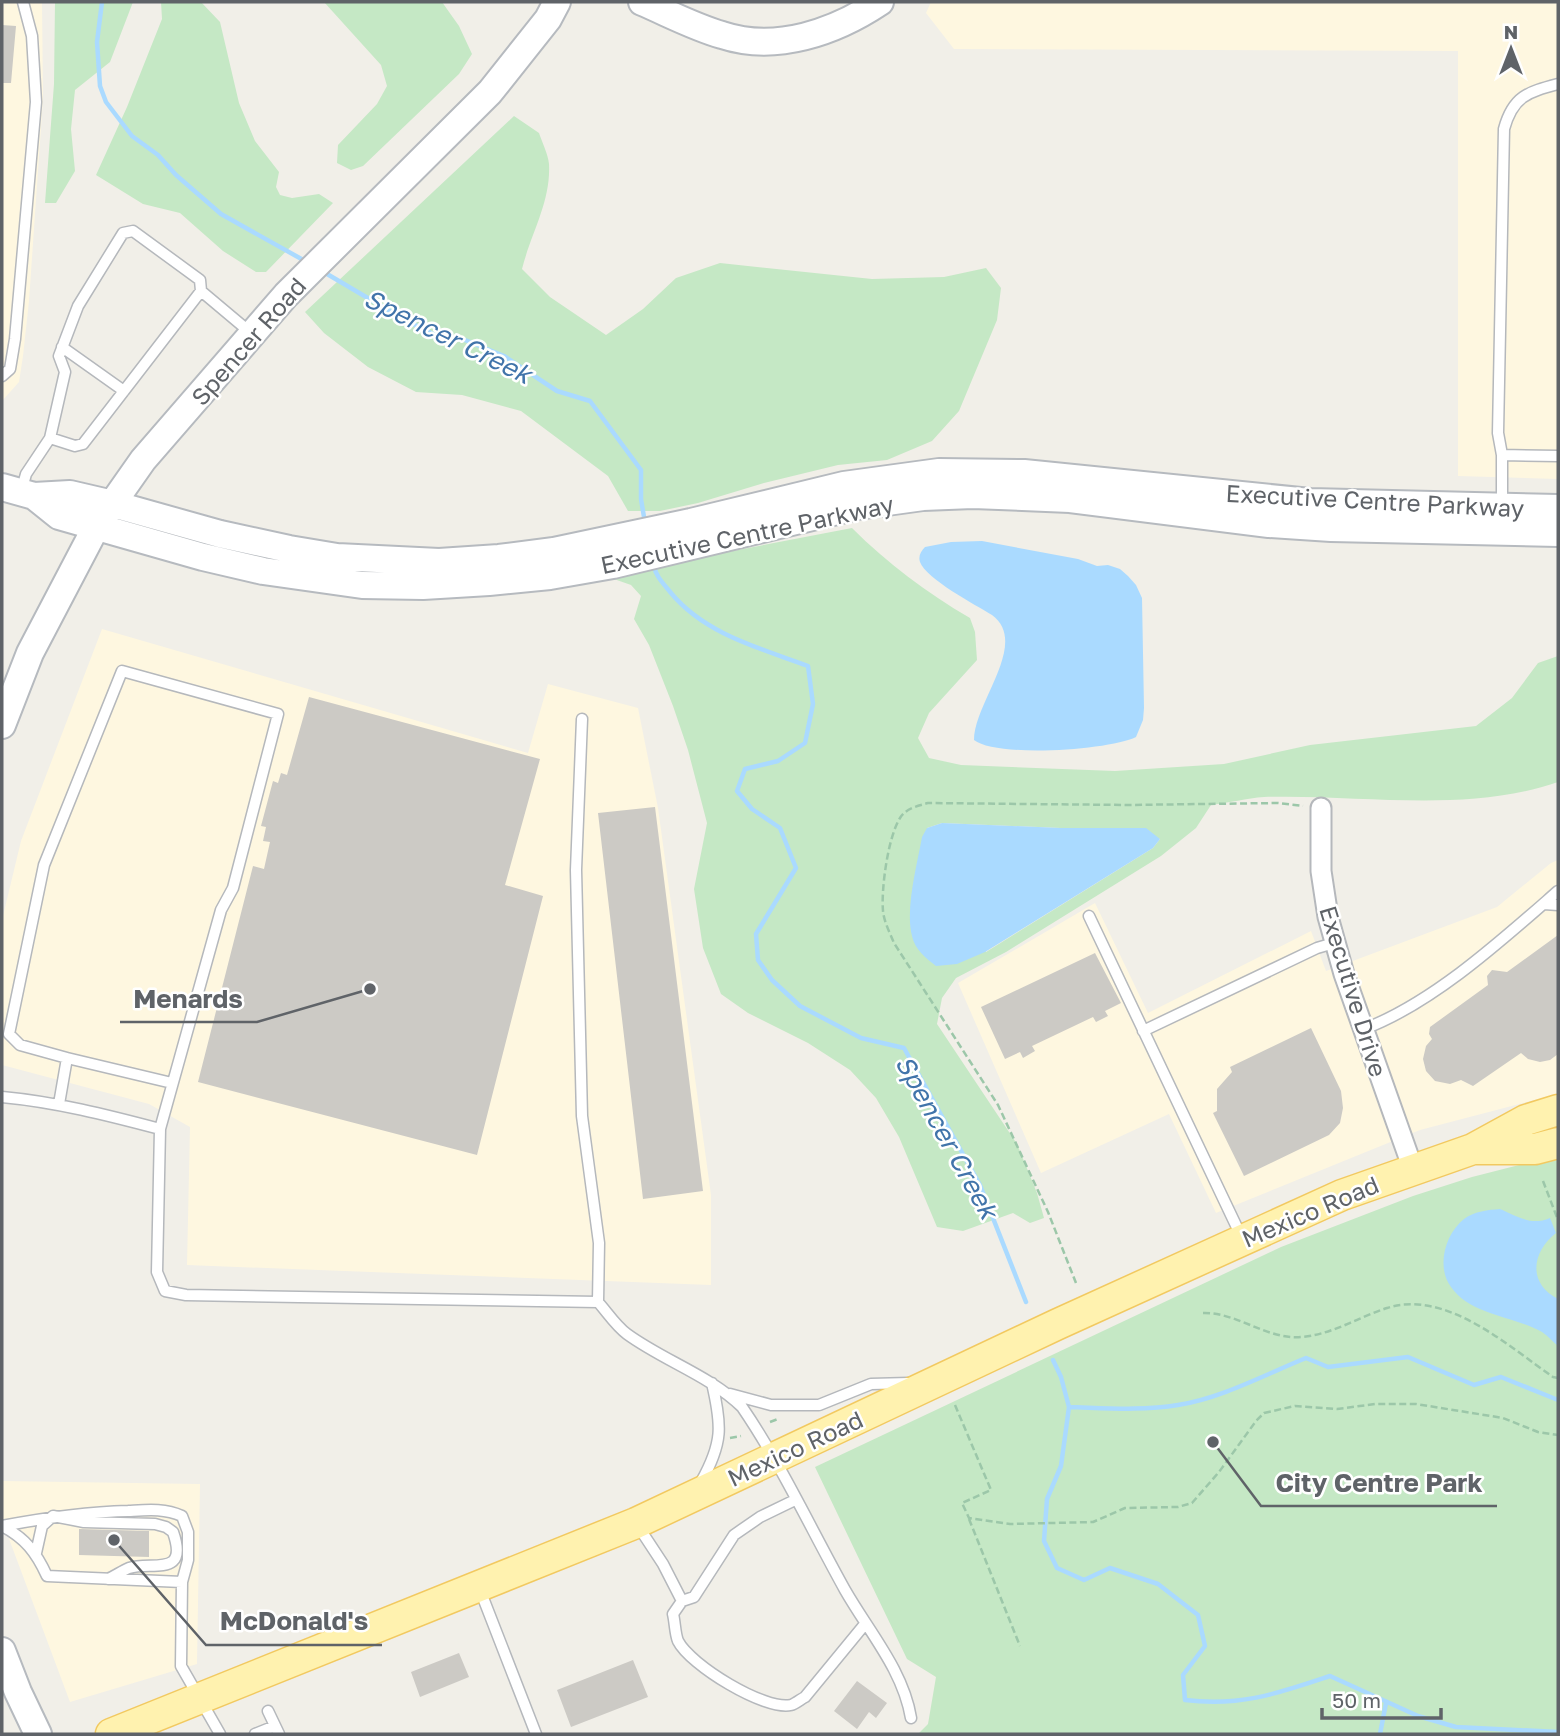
<svg xmlns="http://www.w3.org/2000/svg" width="1560" height="1736" font-family="'Golos Text',sans-serif">
  <style>
    .commercial { fill: #fef7e0 }
    .green { fill: #c5e8c5; fill-rule: evenodd }
    .water { fill: #aadaff }
    .lines { fill: none; stroke-linecap: round; stroke-linejoin: round }
    .stream { stroke: #aadaff; stroke-width: 4.5 }
    .building { fill: #cccac5 }
    .lane-casing { stroke: #b5b8bc; stroke-width: 13 }
    .street-casing { stroke: #b5b8bc; stroke-width: 23 }
    .secondary-casing { stroke: #b6babf; stroke-width: 30 }
    .primary-casing { stroke: #f2c960; stroke-width: 33 }
    .path { stroke: #9cc7a9; stroke-width: 2.5; stroke-dasharray: 7 3.5; stroke-linecap: butt }
    .lane { stroke: #fff; stroke-width: 10 }
    .street { stroke: #fff; stroke-width: 19 }
    .secondary { stroke: #fff; stroke-width: 26 }
    .primary { stroke: #fff2af; stroke-width: 30 }
    .labels { text-anchor: middle; dominant-baseline: central; stroke-width: 5; stroke-linejoin: round; paint-order: stroke }
    .street-label { font-size: 24px; fill: #5f6368; stroke: #fff }
    .water-label { font-size: 26px; font-style: italic; fill: #4174aa; stroke: #fff }
    .leader { fill: none; stroke: #5f6368; stroke-width: 2.5 }
    .callout-dot { fill: #5f6368; stroke: #fff; stroke-width: 2.5 }
    .callout-label { font-size: 26px; text-anchor: middle; font-weight: bold; fill: #5f6368; stroke: #fff; stroke-width: 5; stroke-linejoin: round; paint-order: stroke }
  </style>
  <rect width="100%" height="100%" fill="#f1efe8"/>
  <path class="commercial" d="M2 2H42L43 99 29 301 23 356 19 382 2 401Z
    M931 2H1558V479L1458 476V51L954 49 926 13Z
    M102 629 528 753 548 684 638 708 658 808 711 1195V1285L187 1265 190 1127 149 1104 2 1065V920L21 841Z
    M1558 860V1094L1420 1130 1216 1213 1169 1114 1041 1173 958 983 1095 903 1148 1013 1311 931 1326 971 1497 907 1551 863Z
    M2 1481 200 1484 197 1664 70 1702 2 1520Z"/>
  <path class="green" d="M55 2H133L110 62 75 90 71 129 75 171 56 203H45L54 84Z
    M161 2H201L220 22 239 103 255 141 279 172 276 187 280 195 292 198 319 194 333 203 266 272H256L223 251 180 213 143 204 96 175 127 107 162 19Z
    M324 2H442L459 26 472 54 459 74 363 166 351 170 337 163 338 145 377 104 387 86 381 65Z
    M514 116 539 133C542 142 548 154 549 164 551 202 531 233 522 269L550 297 606 335 643 309 676 278 720 263 872 279 944 277 986 268 1001 288 997 320 959 411 932 441 887 460 838 465 764 483 698 503 660 511H628L608 476 521 411 462 395 416 392 368 367 324 333 305 312Z
    M852 528C887 563 927 593 970 618L975 632 977 660 929 713 918 738 929 758 961 765 1115 771 1224 764 1310 745 1476 726 1512 698 1538 663 1558 656V782C1465 814 1361 794 1264 797 1247 798 1229 803 1211 805L1196 828 1161 856 1006 952 956 978 942 998 937 1024 1017 1144 1037 1193 1044 1218 1030 1223 1013 1213 963 1231 937 1227 899 1137 876 1098 850 1070 808 1043 748 1013 721 994 703 948 694 889 707 823 688 750 673 706 649 645 634 619 641 596 631 585 611 578 717 554ZM942 823 1061 828H1116L1160 839 1153 848 986 952 927 828Z
    M1558 1155V1734H918L928 1724 936 1677 907 1659 815 1467 1281 1247 1413 1196 1472 1177Z"/>
  <path class="water" d="M982 541 1078 559 1097 566 1108 565 1120 569 1128 576 1136 585 1142 598 1144 708 1143 720 1136 737C1110 750 997 758 974 740 974 702 1030 643 992 615 976 605 926 579 920 562 918 556 921 551 925 547L951 542Z
    M942 823 1061 828H1146L1160 839 1153 848 985 952 957 964 936 966C926 958 915 950 912 936 905 909 917 865 922 837L927 828Z
    M1500 1209C1519 1217 1531 1226 1550 1218L1556 1233C1532 1252 1527 1283 1558 1299V1346C1553 1342 1548 1336 1542 1332 1514 1316 1470 1315 1451 1287 1436 1267 1445 1234 1464 1219 1475 1211 1488 1210 1500 1209Z"/>
  <g class="lines">
    <path class="stream" d="M102 2 97 42 100 86 106 102 132 136 158 155 176 175 221 214 305 261
      M322 271 405 320 435 335 465 340 504 356 557 391 590 401 641 470V499L645 523
      M654 566C656 577 664 584 671 593 705 634 759 648 808 666L813 704 805 743 778 761 745 769 737 791 752 809 780 828 796 868 756 934 758 960 772 980 800 1006 861 1038 904 1048 980 1185 1026 1302
      M1053 1360 1061 1377 1069 1407 1061 1466 1047 1499 1044 1541 1057 1568 1084 1580 1110 1568 1158 1584 1198 1615 1205 1646 1183 1675 1185 1700C1241 1707 1279 1693 1330 1676L1418 1716 1456 1727 1558 1732
      M1069 1407C1105 1408 1142 1411 1178 1405 1222 1398 1264 1375 1306 1358L1328 1367 1408 1357 1474 1385 1501 1377 1558 1400
      M1380 1734 1386 1703"/>
  </g>
  <path class="building" d="M2 25 16 26 11 83H2Z
    M309 697 540 759 505 885 543 896 477 1155 198 1082 253 866 264 869 270 842 263 841 266 827 261 826 273 781 278 783 281 773 287 775Z
    M655 807 703 1191 643 1199 598 813Z
    M1558 935V1054L1550 1060 1540 1062 1528 1059 1521 1053 1473 1086 1461 1080 1450 1084 1435 1081 1426 1071 1423 1059 1426 1046 1432 1039 1429 1034 1430 1027 1488 985 1487 976 1492 970 1507 972Z
    M1095 953 1121 1003 1105 1011 1108 1016 1096 1022 1093 1017 1032 1046 1035 1051 1023 1058 1020 1052 1005 1059 981 1007Z
    M1311 1028 1341 1091 1343 1108 1340 1123 1329 1135 1244 1176 1213 1113 1217 1111V1089L1232 1072 1230 1067Z
    M79 1529 149 1531V1557L79 1555Z
    M459 1653 469 1677 420 1697 411 1672Z
    M633 1660 648 1697 571 1727 557 1690Z
    M857 1681 887 1703 876 1718 869 1712 857 1729 834 1711Z"/>
  <g class="lines">
    <defs>
      <path id="lane" d="M201 291 251 333
        M62 347 124 391
        M2 376 10 369 15 339 36 102 32 36 23 2
        M1502 455 1558 456
        M21 492 26 474 50 438 75 446 83 444 201 291 200 280 133 231 123 233 78 306 59 356 65 372 50 438
        M1502 506V455L1498 433 1504 129C1513 96 1528 92 1558 84
        M582 719 576 870 582 1116 599 1243 598 1302C607 1312 616 1326 627 1334 664 1361 709 1375 742 1407 781 1464 811 1529 845 1590 869 1632 903 1670 911 1718
        M1544 904 1558 905
        M1089 916 1242 1238
        M1364 1029C1433 1003 1502 940 1558 891
        M1143 1031 1317 948 1334 943
        M67 1058 172 1083
        M2 1097C56 1102 107 1115 160 1129L157 1272 165 1291 186 1295 598 1302
        M59 1104 67 1058 20 1045 9 1034 44 865 122 671 278 714 233 888 221 910 160 1129
        M730 1394 771 1405H819L871 1384 909 1383
        M701 1482C723 1443 722 1426 712 1383
        M2 1526C44 1518 85 1512 128 1511 147 1510 164 1508 182 1516L188 1532V1560L182 1582 181 1666 220 1734
        M2 1526C25 1538 36 1552 47 1576L182 1582
        M638 1526 663 1564 682 1601 694 1597 734 1535 760 1517 795 1500
        M36 1553 42 1526 53 1516 84 1522 155 1524 166 1527 173 1532C189 1578 152 1561 129 1568 122 1571 115 1576 108 1579
        M480 1590 536 1734
        M682 1601 673 1614C675 1622 675 1634 678 1641 690 1665 765 1711 791 1705 795 1704 801 1699 805 1697L865 1624
        M268 1711 279 1734
        M255 1734 275 1726"/>
      <path id="street" d="M1321 808V871L1328 917 1344 974 1413 1169"/>
      <path id="secondary" d="M642 2C668 13 694 27 722 35 776 53 835 32 880 2
        M2 487 34 496 70 494 113 504 220 534 289 549 337 557 439 562 499 558 554 551 691 522 844 485 939 472 1024 473 1310 502 1558 508
        M34 496 59 516 203 557 263 571 362 585 423 586 489 582 550 576 613 565 858 506 923 497 973 495 1070 499 1269 524 1331 528 1558 533
        M2 725 30 653 96 527 143 460 286 295 490 92 548 19 557 2
        M2 1651 18 1692 38 1734"/>
      <path id="primary" d="M1477 1149H1535L1558 1143
        M111 1734 636 1523 1058 1324 1342 1195 1473 1149 1526 1120 1558 1110"/>
    </defs>
    <use href="#lane" class="lane-casing"/>
    <use href="#street" class="street-casing"/>
    <use href="#secondary" class="secondary-casing"/>
    <use href="#primary" class="primary-casing"/>
    <path class="path" d="M1543 1181 1558 1220
      M1076 1283 1048 1212 998 1105 894 943C890 933 884 922 883 911 881 889 888 837 900 818 906 808 918 806 928 803L1127 805 1278 803 1303 806
      M1203 1313C1237 1312 1267 1340 1301 1337 1331 1335 1359 1317 1387 1308 1446 1289 1508 1346 1553 1377L1558 1378
      M955 1405 991 1490 962 1503 969 1518 1010 1524 1093 1522 1125 1508 1178 1507 1192 1503 1219 1472 1256 1421 1264 1413 1295 1406 1337 1409 1375 1404H1416L1503 1418 1538 1432 1558 1435
      M770 1422 778 1419
      M730 1438 741 1436
      M969 1519 1020 1646"/>
    <use href="#lane" class="lane"/>
    <use href="#street" class="street"/>
    <use href="#secondary" class="secondary"/>
    <use href="#primary" class="primary"/>
  </g>
  <g class="labels">
    <g class="street-label">
      <text transform="translate(248 341) rotate(-49)">Spencer Road</text>
      <text transform="translate(1375 500) rotate(3)">Executive Centre Parkway</text>
      <text transform="translate(747 534) rotate(-12)">Executive Centre Parkway</text>
      <text transform="translate(1354 991) rotate(73)">Executive Drive</text>
      <text transform="translate(1310 1211) rotate(-23)">Mexico Road</text>
      <text transform="translate(795 1448) rotate(-25)">Mexico Road</text>
    </g>
    <g class="water-label">
      <text transform="translate(448 336) rotate(26)">Spencer Creek</text>
      <text transform="translate(947 1137) rotate(61)">Spencer Creek</text>
    </g>
  </g>
  <path class="leader" d="M370 989L257 1022H120M1213 1442L1261 1506H1497M114 1540L206 1645H382"/>
  <g class="callout-dot">
    <circle cx="370" cy="989" r="7"/>
    <circle cx="1213" cy="1442" r="7"/>
    <circle cx="114" cy="1540" r="7"/>
  </g>
  <g class="callout-label">
    <text x="188" y="1008">Menards</text>
    <text x="1379" y="1492">City Centre Park</text>
    <text x="294" y="1630">McDonald's</text>
  </g>
  <rect width="1560" height="1736" fill="none" stroke="#5f6368" stroke-width="7"/>
  <g transform="translate(1511 49)" stroke="#ffffff" stroke-width="5" paint-order="stroke">
  <path d="M0-5L12 26L0 18L-12 26Z" fill="#5f6368"/>
  <text y="-10" font-size="19" font-weight="bold" text-anchor="middle" fill="#5f6368">N</text>
  </g>
  <path d="M1322 1708v10h119v-10" fill="none" stroke="#5f6368" stroke-width="3.5"/>
  <text x="1332" y="1708" font-size="21" fill="#5f6368" stroke="#ffffff" stroke-width="5" paint-order="stroke">50 m</text>
</svg>
